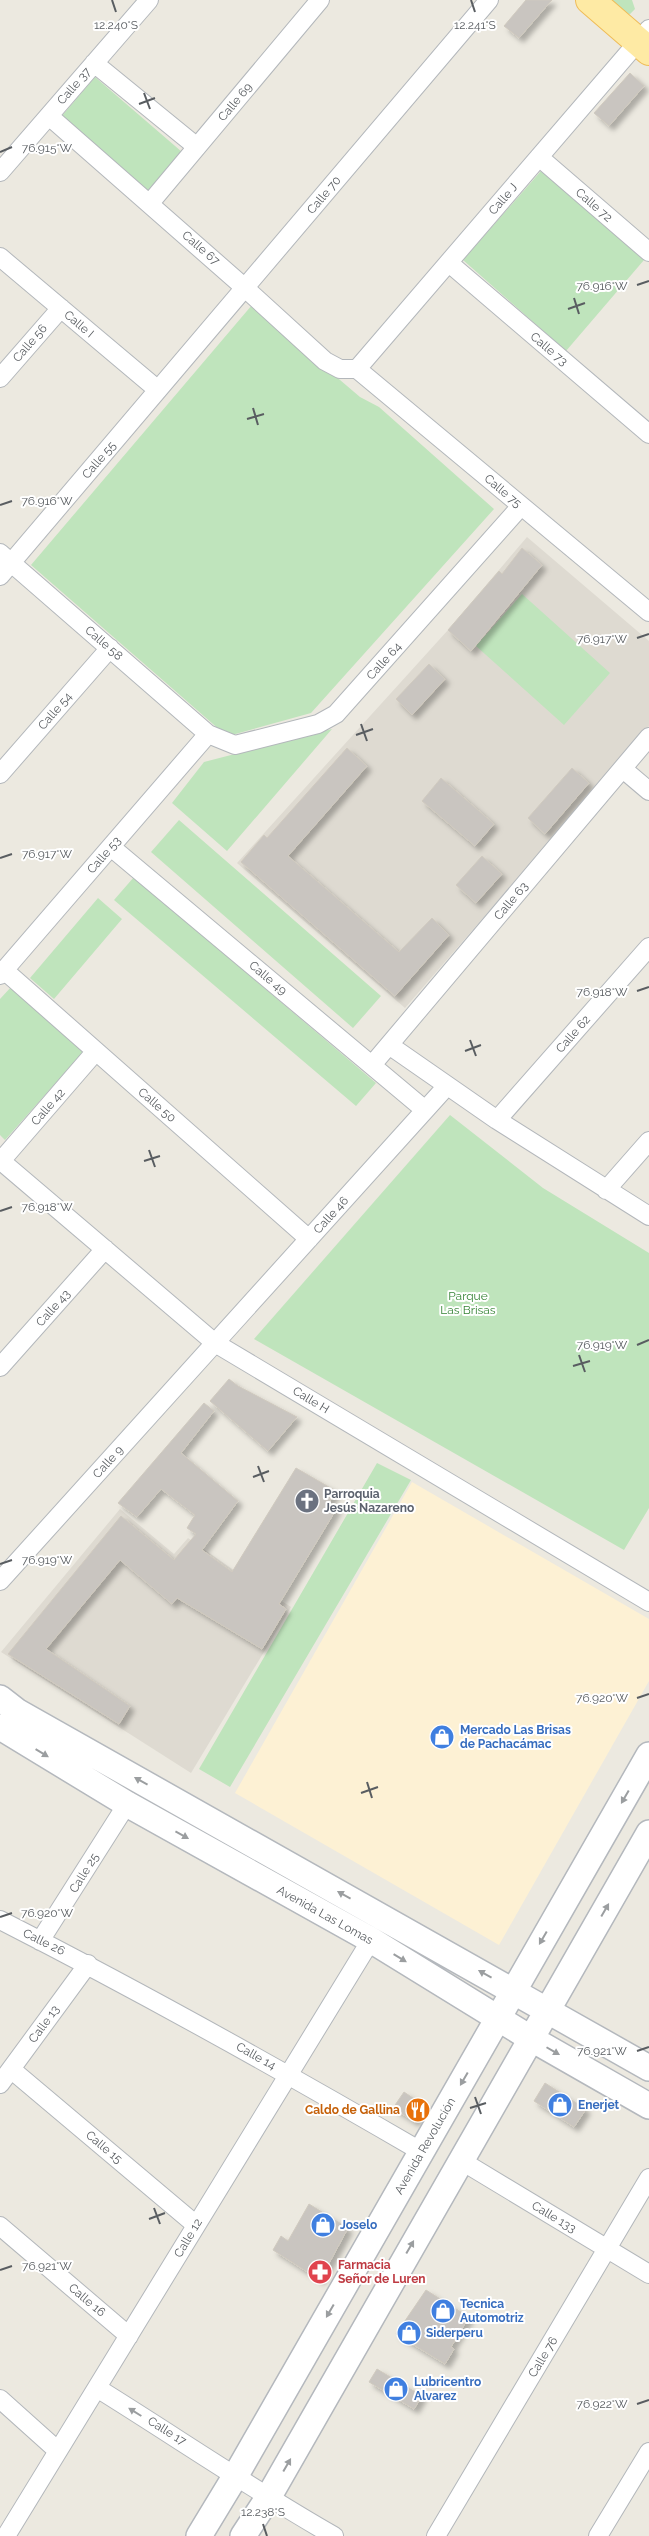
<svg xmlns="http://www.w3.org/2000/svg" width="649" height="2536" font-family="Raleway,sans-serif">
  <style>
    .commercial { fill: #fdf1d4 }
    .education { fill: #dedad1 }
    .green { fill: #bfe4bc }
    .building { fill: #c9c5c0; stroke: #d0cabf; filter: url(#shadow) }
    .lines { fill: none; stroke-linecap: round; stroke-linejoin: round }
    .street-casing { stroke: #b3b7bb; stroke-width: 20 }
    .secondary-casing { stroke: #b4b8bd; stroke-width: 28 }
    .primary-casing { stroke: #efbc57; stroke-width: 30 }
    .street { stroke: #fff; stroke-width: 18 }
    .secondary { stroke: #fff; stroke-width: 25 }
    .primary { stroke: #feeaa4; stroke-width: 28 }
    .oneway { fill: #9b9ea0 }
    .ticks { fill: none; stroke: #595d61; stroke-width: 2 }
    .labels { text-anchor: middle; dominant-baseline: central; stroke-width: 4; stroke-linejoin: round; paint-order: stroke }
    .street-label { font-size: 12px; fill: #595d61; stroke: #fff }
    .park-label { font-size: 12px; fill: #368436; stroke: #fff }
    .worship-label { font-size: 12px; font-weight: bold; fill: #5b616d; stroke: #fff; text-anchor: start }
    .shop-label { font-size: 12px; font-weight: bold; fill: #366cbe; stroke: #fff; text-anchor: start }
    .food-label { font-size: 12px; font-weight: bold; fill: #c56008; stroke: #fff; text-anchor: end }
    .health-label { font-size: 12px; font-weight: bold; fill: #be3a42; stroke: #fff; text-anchor: start }
    .ticks-label { font-size: 12px; text-anchor: middle; fill: #595d61; stroke: #fff; stroke-width: 4; stroke-linejoin: round; paint-order: stroke }
  </style>
  <defs>
    <filter id="shadow"><feDropShadow dx="4.5" dy="4.5" stdDeviation="2.5" flood-color="#0004"/></filter>
  </defs>
  <rect width="100%" height="100%" fill="#ece9e0"/>
  <path class="commercial" d="M412 1482 649 1619V1681L499 1945 235 1793Z"/>
  <path class="education" d="M527 537 649 641V726L405 1008 237 863 448 630Z
    M120 1509 174 1554 188 1538 235 1571 291 1607 191 1773 1 1652Z"/>
  <path class="green" d="M605 0H632L635 9 630 14 620 13Z
    M95 77 182 152 148 192 61 117Z
    M541 171 644 260 566 351 463 260Z
    M252 305 360 397 379 407 494 509 311 713 232 735 221 731 31 565Z
    M522 594 610 673 564 725 476 646Z
    M332 729 227 851 172 803 204 762Z
    M179 820 381 996 353 1028 151 852Z
    M134 877 376 1083 356 1106 114 900Z
    M98 898 122 919 54 999 30 978Z
    M12 986 84 1051 5 1140 0 1135V999Z
    M450 1115 543 1188 649 1253V1508L624 1550 254 1339Z
    M377 1463 411 1480 230 1787 199 1769Z"/>
  <path class="building" d="M526 0H552L519 38 504 26Z
    M630 73 644 86 609 126 594 113Z
    M522 548 542 565 471 651 448 630 499 571 502 574Z
    M429 664 445 679 412 715 396 699Z
    M347 748 367 766 288 856 399 952 432 918 449 935 395 996 241 862 264 835 267 838Z
    M572 768 589 783 545 834 528 818Z
    M441 778 494 824 475 846 422 801Z
    M482 856 502 874 476 903 456 885Z
    M229 1379 238 1386 297 1417 268 1451 210 1401Z
    M204 1403 214 1411 181 1453 238 1501 202 1550 232 1572 296 1468 336 1491 329 1503 337 1508 279 1604 286 1609 262 1649 177 1598 172 1604 120 1560 46 1649 130 1706 119 1724 8 1654 121 1516 174 1560 196 1534 187 1528 195 1515 161 1489 137 1517 118 1503Z
    M545 2083 586 2109 574 2127 534 2101Z
    M404 2092 425 2106 415 2122 393 2108Z
    M309 2204 348 2228 320 2280 273 2250 281 2236 288 2241Z
    M426 2290 469 2317 451 2347 454 2349 445 2364 396 2334Z
    M377 2369 422 2396 414 2409 369 2382Z"/>
  <g class="lines">
    <defs>
      <path id="street" d="M94 63 197 147
        M49 116 245 288 325 361 340 369H357
        M539 157 649 252
        M0 172 149 0
        M150 203 320 0
        M0 257 158 390
        M449 263 649 434
        M357 369 649 29
        M357 369 649 612
        M0 378 61 308
        M0 553 208 734 235 745 318 724 336 714 521 506
        M0 576 489 0
        M623 769 649 791
        M0 774 110 648
        M111 847 425 1110
        M4 970 309 1239
        M0 975 208 734
        M389 1045 497 1120 649 1216
        M372 1065 649 737
        M497 1120 649 947
        M0 1160 215 1343 649 1602
        M0 1162 96 1051
        M606 1190 649 1141
        M0 1367 105 1249
        M0 1581 446 1087
        M0 1920C143 1993 283 2071 422 2152
        M40 1941 127 1804
        M12 2070 196 2225
        M0 2084 88 1964
        M460 2160 649 2274
        M0 2226 129 2336
        M97 2388C176 2437 253 2490 334 2536
        M0 2399 58 2451
        M6 2536 371 1940
        M436 2536 649 2178
        M598 2536 649 2452"/>
      <path id="secondary" d="M0 1698 18 1712 649 2068
        M0 1727 127 1804 371 1940 530 2038 649 2106
        M199 2536 236 2475 649 1755
        M243 2536 268 2498 649 1833"/>
      <path id="primary" d="M590 0 649 51"/>
    </defs>
    <use href="#street" class="street-casing"/>
    <use href="#secondary" class="secondary-casing"/>
    <use href="#primary" class="primary-casing"/>
    <use href="#street" class="street"/>
    <use href="#secondary" class="secondary"/>
    <use href="#primary" class="primary"/>
  </g>
  <defs><path id="oneway-solid" d="M-6-.8H1V-3.2L6.5 0L1 3.2V.8H-6Z" transform="scale(1.25)"/></defs>
  <g class="oneway">
    <use href="#oneway-solid" transform="translate(42 1753) rotate(31)"/>
    <use href="#oneway-solid" transform="translate(141 1781) rotate(-151)"/>
    <use href="#oneway-solid" transform="translate(625 1797) rotate(120)"/>
    <use href="#oneway-solid" transform="translate(182 1835) rotate(29)"/>
    <use href="#oneway-solid" transform="translate(344 1895) rotate(-151)"/>
    <use href="#oneway-solid" transform="translate(605 1910) rotate(-60)"/>
    <use href="#oneway-solid" transform="translate(543 1938) rotate(120)"/>
    <use href="#oneway-solid" transform="translate(400 1958) rotate(31)"/>
    <use href="#oneway-solid" transform="translate(485 1974) rotate(-151)"/>
    <use href="#oneway-solid" transform="translate(553 2051) rotate(30)"/>
    <use href="#oneway-solid" transform="translate(464 2079) rotate(120)"/>
    <use href="#oneway-solid" transform="translate(410 2247) rotate(-60)"/>
    <use href="#oneway-solid" transform="translate(330 2311) rotate(120)"/>
    <use href="#oneway-solid" transform="translate(135 2412) rotate(-148)"/>
    <use href="#oneway-solid" transform="translate(287 2465) rotate(-60)"/>
  </g>
  <path class="ticks" d="M112 0 116 12M471 0 475 12M144 93 150 109M139 104 155 98M0 152 12 147M637 285 649 281M574 298 579 314M568 309 585 303M253 408 258 425M247 419 264 414M0 505 12 501M637 638 649 634M361 724 367 741M356 735 373 729M0 858 12 854M637 991 649 987M470 1040 476 1056M465 1051 481 1045M149 1150 155 1167M144 1161 160 1156M0 1211 12 1207M637 1345 649 1340M579 1355 585 1372M573 1366 590 1361M258 1466 264 1482M253 1477 269 1471M0 1564 12 1560M637 1698 649 1694M367 1782 372 1798M361 1793 378 1787M0 1917 12 1913M637 2051 649 2047M475 2097 481 2114M470 2108 486 2103M154 2208 160 2224M149 2219 165 2213M0 2270 12 2266M637 2404 649 2400M263 2524 267 2536"/>
  <defs>
    <symbol id="church-disc" viewBox="-11 -11 22 22"><circle r="9.5" fill="#6b7280" stroke="#fff"/><path d="M-1.2-6h2.4v3.5h3.3v2.4h-3.3V6h-2.4V-.1h-3.3v-2.4h3.3Z" fill="#fff"/></symbol>
    <symbol id="shop-disc" viewBox="-11 -11 22 22"><circle r="9.5" fill="#3f7fe0" stroke="#fff"/><path d="M-5-2.5h2.3a2.7 3.5 0 0 1 5.4 0H5L5.5 6h-11ZM-1.5-2.5h3a1.5 2.3 0 0 0-3 0Z" fill="#fff"/></symbol>
    <symbol id="restaurant-disc" viewBox="-11 -11 22 22"><circle r="9.5" fill="#e8710a" stroke="#fff"/><path d="M-5-6h1v4h1v-4h1v4h1v-4h1v5L-1.5 .5V6h-2V.5L-5-1ZM5-6V6H3V1.5H1.5Q1.5-4 5-6Z" fill="#fff"/></symbol>
    <symbol id="pharmacy-disc" viewBox="-11 -11 22 22"><circle r="9.5" fill="#e0444e" stroke="#fff"/><path d="M-2-6h4v4h4v4h-4v4h-4v-4h-4v-4h4Z" fill="#fff"/></symbol>
  </defs>
  <g fill-rule="evenodd">
    <use href="#church-disc" x="293" y="1487" width="28" height="28"/>
    <use href="#shop-disc" x="428" y="1723" width="28" height="28"/>
    <use href="#shop-disc" x="546" y="2091" width="28" height="28"/>
    <use href="#restaurant-disc" x="404" y="2096" width="28" height="28"/>
    <use href="#shop-disc" x="309" y="2211" width="28" height="28"/>
    <use href="#pharmacy-disc" x="306" y="2258" width="28" height="28"/>
    <use href="#shop-disc" x="429" y="2297" width="28" height="28"/>
    <use href="#shop-disc" x="395" y="2319" width="28" height="28"/>
    <use href="#shop-disc" x="382" y="2375" width="28" height="28"/>
  </g>
  <g class="labels">
    <g class="street-label">
      <text transform="translate(74 86) rotate(-49)">Calle 37</text>
      <text transform="translate(235 102) rotate(-50)">Calle 69</text>
      <text transform="translate(324 195) rotate(-50)">Calle 70</text>
      <text transform="translate(503 199) rotate(-49)">Calle J</text>
      <text transform="translate(594 205) rotate(41)">Calle 72</text>
      <text transform="translate(201 248) rotate(41)">Calle 67</text>
      <text transform="translate(79 324) rotate(40)">Calle I</text>
      <text transform="translate(30 343) rotate(-49)">Calle 56</text>
      <text transform="translate(549 349) rotate(40)">Calle 73</text>
      <text transform="translate(99 460) rotate(-49)">Calle 55</text>
      <text transform="translate(503 491) rotate(40)">Calle 75</text>
      <text transform="translate(104 643) rotate(41)">Calle 58</text>
      <text transform="translate(384 661) rotate(-48)">Calle 64</text>
      <text transform="translate(55 711) rotate(-49)">Calle 54</text>
      <text transform="translate(104 855) rotate(-49)">Calle 53</text>
      <text transform="translate(511 901) rotate(-50)">Calle 63</text>
      <text transform="translate(268 978) rotate(40)">Calle 49</text>
      <text transform="translate(573 1034) rotate(-49)">Calle 62</text>
      <text transform="translate(157 1105) rotate(41)">Calle 50</text>
      <text transform="translate(48 1107) rotate(-49)">Calle 42</text>
      <text transform="translate(331 1215) rotate(-48)">Calle 46</text>
      <text transform="translate(53 1308) rotate(-48)">Calle 43</text>
      <text transform="translate(311 1400) rotate(31)">Calle H</text>
      <text transform="translate(108 1462) rotate(-48)">Calle 9</text>
      <text transform="translate(84 1873) rotate(-58)">Calle 25</text>
      <text transform="translate(325 1915) rotate(29)">Avenida Las Lomas</text>
      <text transform="translate(44 1942) rotate(26)">Calle 26</text>
      <text transform="translate(44 2024) rotate(-54)">Calle 13</text>
      <text transform="translate(256 2056) rotate(29)">Calle 14</text>
      <text transform="translate(425 2146) rotate(-60)">Avenida Revolución</text>
      <text transform="translate(104 2147) rotate(40)">Calle 15</text>
      <text transform="translate(554 2217) rotate(31)">Calle 133</text>
      <text transform="translate(188 2238) rotate(-59)">Calle 12</text>
      <text transform="translate(87 2300) rotate(40)">Calle 16</text>
      <text transform="translate(543 2357) rotate(-59)">Calle 76</text>
      <text transform="translate(167 2431) rotate(32)">Calle 17</text>
    </g>
    <g class="park-label">
      <text x="468" y="1296">Parque<tspan x="468" dy="14">Las Brisas</tspan></text>
    </g>
    <g class="worship-label">
      <text x="324" y="1494">Parroquia<tspan x="324" dy="14">Jesús Nazareno</tspan></text>
    </g>
    <g class="shop-label">
      <text x="460" y="1730">Mercado Las Brisas<tspan x="460" dy="14">de Pachacámac</tspan></text>
      <text x="578" y="2105">Enerjet</text>
      <text x="340" y="2225">Joselo</text>
      <text x="460" y="2304">Tecnica<tspan x="460" dy="14">Automotriz</tspan></text>
      <text x="426" y="2333">Siderperu</text>
      <text x="414" y="2382">Lubricentro<tspan x="414" dy="14">Alvarez</tspan></text>
    </g>
    <g class="food-label">
      <text x="400" y="2110">Caldo de Gallina</text>
    </g>
    <g class="health-label">
      <text x="338" y="2265">Farmacia<tspan x="338" dy="14">Señor de Luren</tspan></text>
    </g>
  </g>
  <g class="ticks-label">
    <text x="116" y="29">12.240°S</text>
    <text x="475" y="29">12.241°S</text>
    <text x="47" y="152">76.915°W</text>
    <text x="602" y="290">76.916°W</text>
    <text x="47" y="505">76.916°W</text>
    <text x="602" y="643">76.917°W</text>
    <text x="47" y="858">76.917°W</text>
    <text x="602" y="996">76.918°W</text>
    <text x="47" y="1211">76.918°W</text>
    <text x="602" y="1349">76.919°W</text>
    <text x="47" y="1564">76.919°W</text>
    <text x="602" y="1702">76.920°W</text>
    <text x="47" y="1917">76.920°W</text>
    <text x="602" y="2055">76.921°W</text>
    <text x="47" y="2270">76.921°W</text>
    <text x="602" y="2408">76.922°W</text>
    <text x="263" y="2516">12.238°S</text>
  </g>
</svg>
